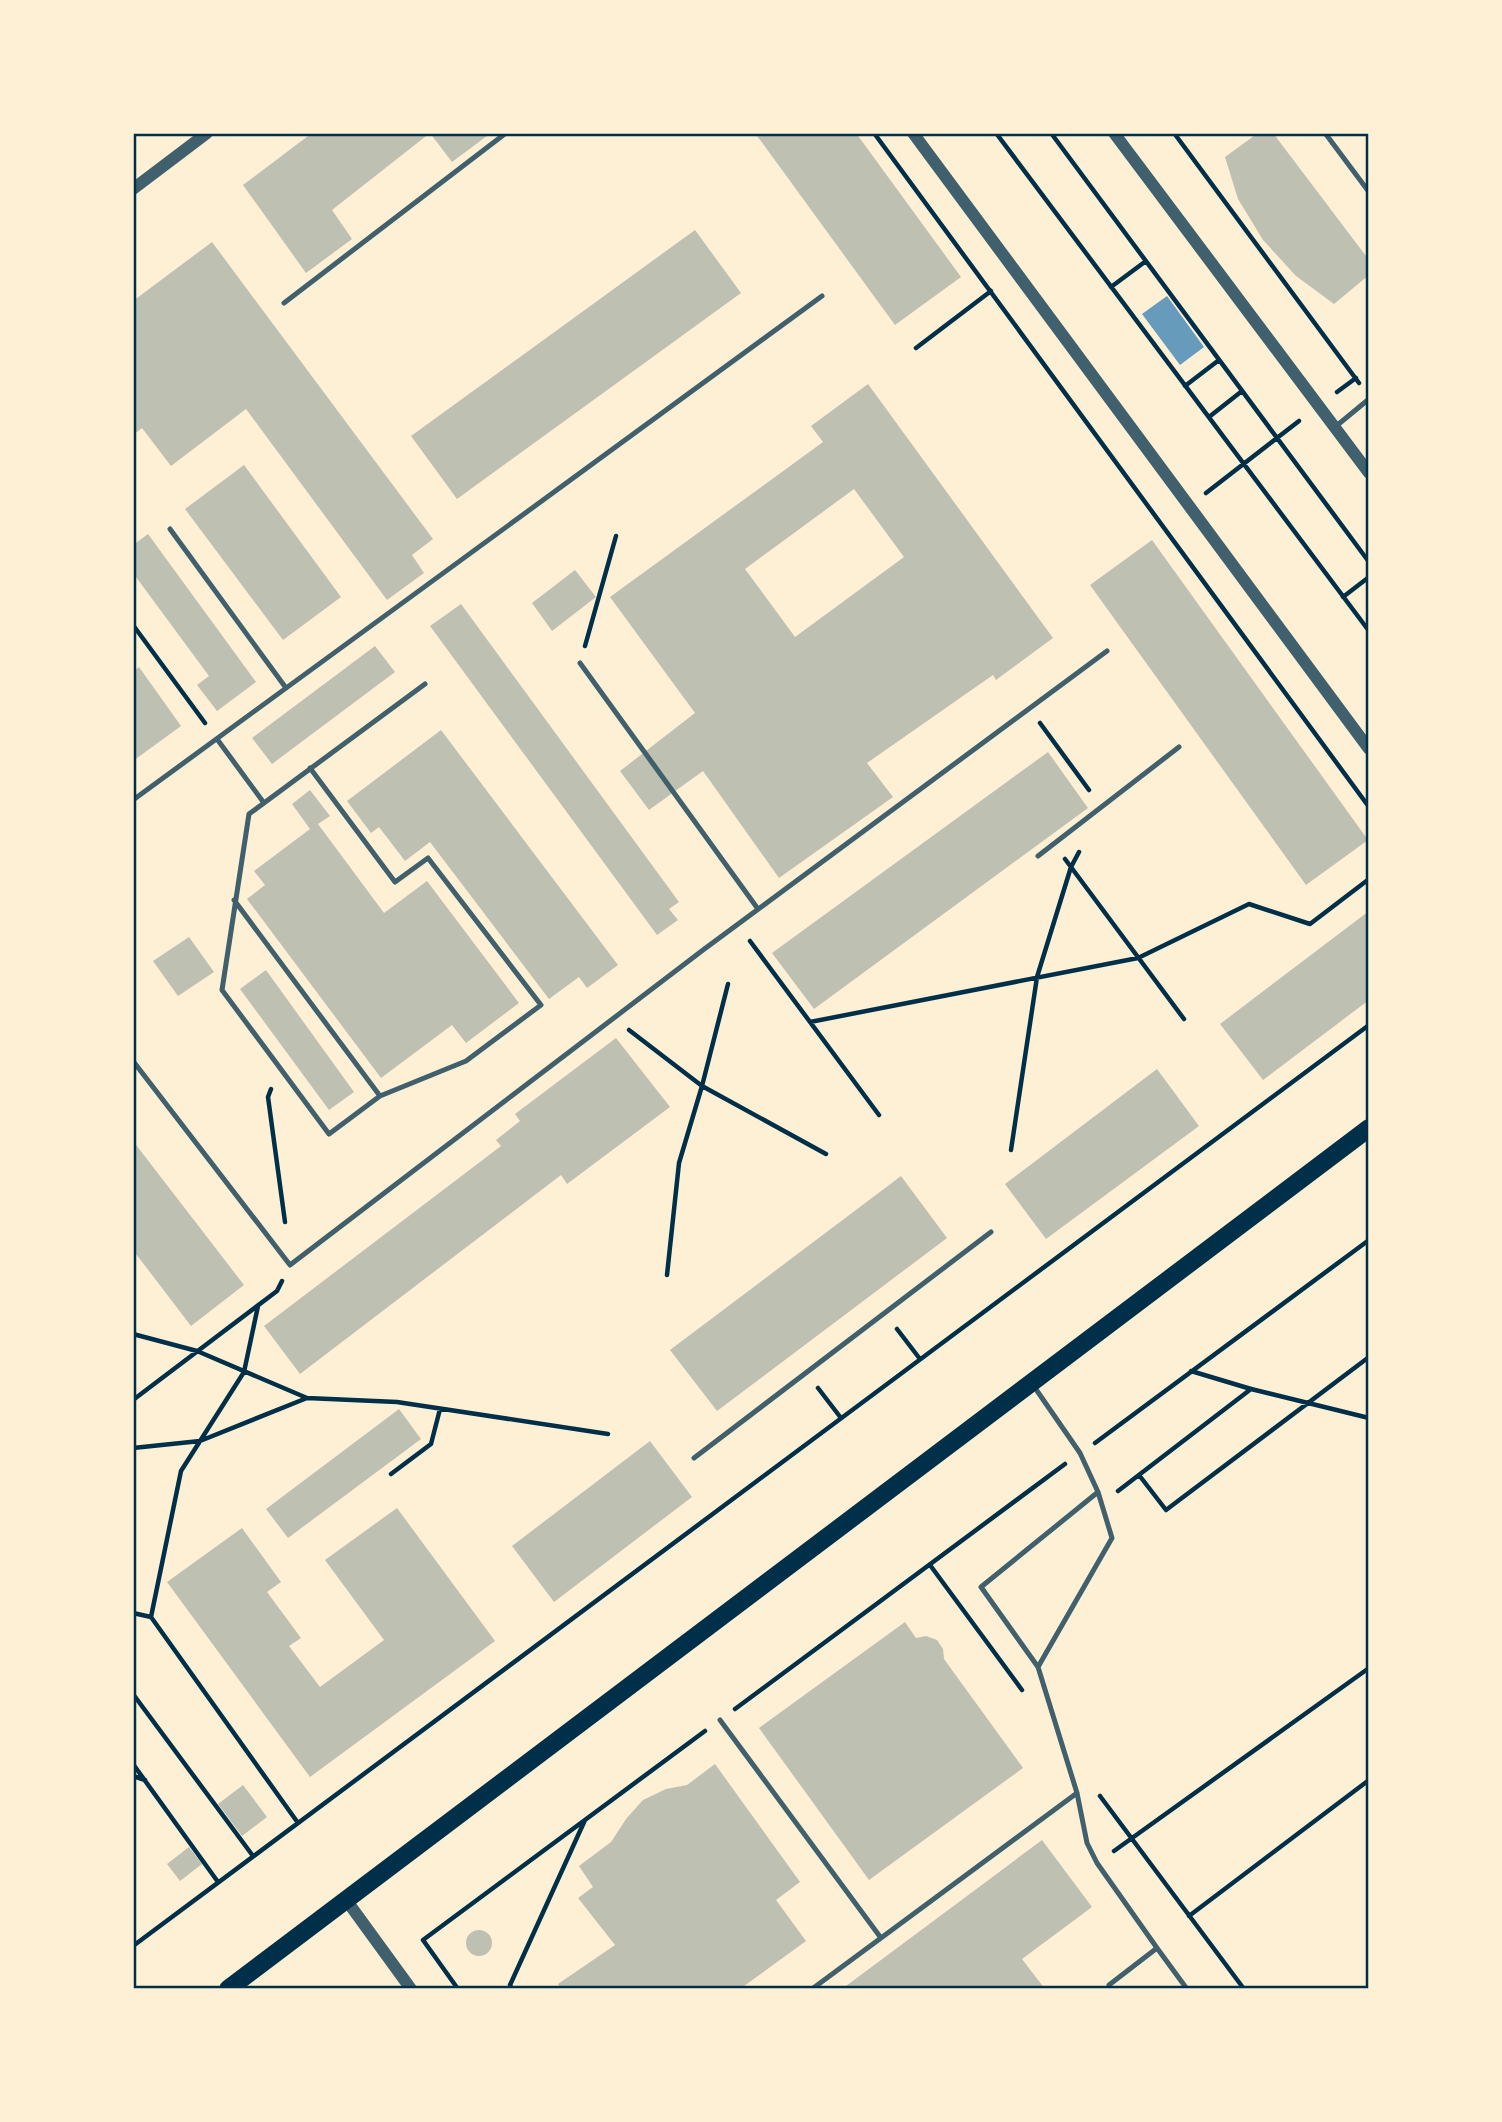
<svg xmlns="http://www.w3.org/2000/svg" width="1502" height="2122" font-family="'Source Sans 3',sans-serif">
  <style>
    .water { fill: #669bbc }
    .building { fill: #bec0b2; fill-rule: evenodd }
    .lines { fill: none; stroke-linecap: round; stroke-linejoin: round }
    .path { stroke: #003049; stroke-width: 4.5 }
    .service { stroke: #3f606c; stroke-width: 5 }
    .tertiary { stroke: #3f606c; stroke-width: 12 }
    .primary { stroke: #003049; stroke-width: 18 }
    .neatline { fill: none; stroke: #003049; stroke-width: 2.5 }
  </style>
  <rect width="100%" height="100%" fill="#fdf0d5"/>
  <path class="water" d="M1167 296 1204 347 1180 365 1142 314Z"/>
  <path class="building" d="M312 133H430L332 210 352 239 306 273 243 185Z
    M430 133H491L452 162Z
    M755 133H856L961 277 895 325Z
    M1258 133H1273L1369 260V275L1334 304 1296 276 1263 240 1238 199 1225 157Z
    M695 230 741 293 457 499 411 436Z
    M212 242 433 539 412 555 424 573 387 600 246 409 171 466 142 428 133 435V301Z
    M868 384 1053 638 996 680 993 675 867 763 893 797 779 878 703 771 649 810 620 771 695 713 610 597 823 442 811 426ZM854 489 904 557 795 637 745 569Z
    M244 465 341 597 283 640 185 509Z
    M148 534 256 682 217 711 197 685 209 676 133 573V545Z
    M1152 540 1368 840 1306 885 1090 585Z
    M575 570 596 597 552 631 532 603Z
    M461 604 679 902 669 909 678 920 657 935 430 626Z
    M375 646 395 672 272 764 252 738Z
    M139 667 181 726 133 761V672Z
    M441 730 618 965 587 988 579 977 549 999 430 842 405 861 379 827 371 833 347 801Z
    M1048 752 1088 808 814 1009 772 953Z
    M310 790 330 816 318 824 384 913 427 881 519 1003 466 1043 452 1025 381 1078 247 899 265 885 254 871 310 829 292 804Z
    M1369 911V1000L1263 1080 1220 1024Z
    M189 937 214 972 178 996 153 961Z
    M266 970 354 1092 329 1110 240 989Z
    M616 1038 670 1107 567 1184 561 1175 300 1374 264 1326 501 1146 496 1140 520 1121 515 1114Z
    M1157 1069 1199 1126 1046 1239 1005 1184Z
    M133 1141 244 1285 191 1326 133 1250Z
    M901 1176 947 1238 717 1411 670 1350Z
    M399 1409 421 1439 288 1538 266 1509Z
    M650 1441 692 1497 554 1602 512 1546Z
    M397 1508 495 1641 310 1777 167 1582 242 1528 281 1582 267 1592 301 1638 289 1646 320 1687 384 1640 325 1560Z
    M905 1622 916 1638 926 1636 937 1640 943 1649 944 1659 1023 1768 869 1880 759 1728Z
    M715 1764 800 1882 776 1900 806 1941 740 1989H561L558 1984 615 1945 578 1898 593 1887 579 1866 611 1842 626 1819 643 1800 666 1789 687 1785Z
    M243 1785 267 1817 242 1836 218 1804Z
    M1042 1840 1092 1907 1022 1959 1045 1989H965L963 1987 960 1989H842Z
    M189 1847 202 1864 180 1881 167 1864Z
    M466 1943a13 13 0 1 1 26 0a13 13 0 1 1-26 0Z"/>
  <g class="lines">
    <path class="path" d="M874 133 1369 807
      M996 133 1369 631
      M1051 133 1369 562
      M1174 133 1359 383
      M1111 287 1146 261
      M916 348 991 291
      M1185 386 1219 360
      M1337 392 1356 378
      M1209 417 1242 391
      M1206 493 1299 421
      M1343 597 1369 577
      M133 625 205 723
      M585 646 616 536
      M1040 723 1089 790
      M1065 859 1184 1019
      M750 941 879 1115
      M810 1022 1138 958 1249 904 1310 924 1369 879
      M629 1030 702 1086 826 1154
      M271 1089 268 1097 285 1222
      M1011 1150 1037 977 1071 867 1079 852
      M667 1275 679 1163 702 1086 728 984
      M897 1329 920 1359
      M133 1334 197 1351 307 1398 397 1402 608 1434
      M1191 1371 1251 1389 1369 1418
      M818 1388 841 1418
      M133 1400 277 1291 282 1281
      M1095 1443 1369 1240
      M133 1448 200 1441 307 1398
      M391 1474 431 1444 440 1409
      M1139 1475 1166 1510 1369 1357
      M1118 1491 1251 1389
      M930 1565 1022 1690
      M133 1613 151 1617 298 1823
      M151 1617 181 1471 244 1372 258 1306
      M133 1694 253 1856
      M735 1709 1065 1464
      M133 1764 218 1882
      M133 1776 145 1780
      M1100 1796 1244 1989
      M1114 1851 1369 1668
      M1189 1916 1369 1780
      M133 1946 1369 1025
      M458 1989 423 1940 705 1731
      M512 1989 510 1985 585 1820"/>
    <path class="service" d="M1325 133 1369 192
      M284 303 506 133
      M1335 427 1369 399
      M170 529 286 688
      M580 663 758 909
      M217 739 264 803
      M310 768 395 882 428 858 541 1005 466 1061 380 1096 329 1134 222 990 249 814C308 771 366 727 425 684
      M133 800 822 296
      M1038 856 1179 747
      M234 900 380 1096
      M133 1061 290 1265 703 950 1107 651
      M1033 1385 1080 1453 1098 1492 1112 1538 1038 1667 1077 1793 1087 1843 1097 1863 1157 1948 1109 1985
      M694 1458 991 1232
      M1038 1667 981 1587 1098 1492
      M720 1720 881 1938 1077 1793
      M1157 1948 1187 1989
      M812 1989 881 1938"/>
    <path class="tertiary" d="M913 133 1369 749
      M1114 133 1369 473
      M133 189 207 133
      M347 1901 411 1989"/>
    <path class="primary" d="M228 1989 1369 1128"/>
  </g>
  <rect width="1502" height="2122" fill="none" stroke="#fdf0d5" stroke-width="270"/>
  <rect x="135" y="135" width="1232" height="1852" class="neatline"/>
</svg>
